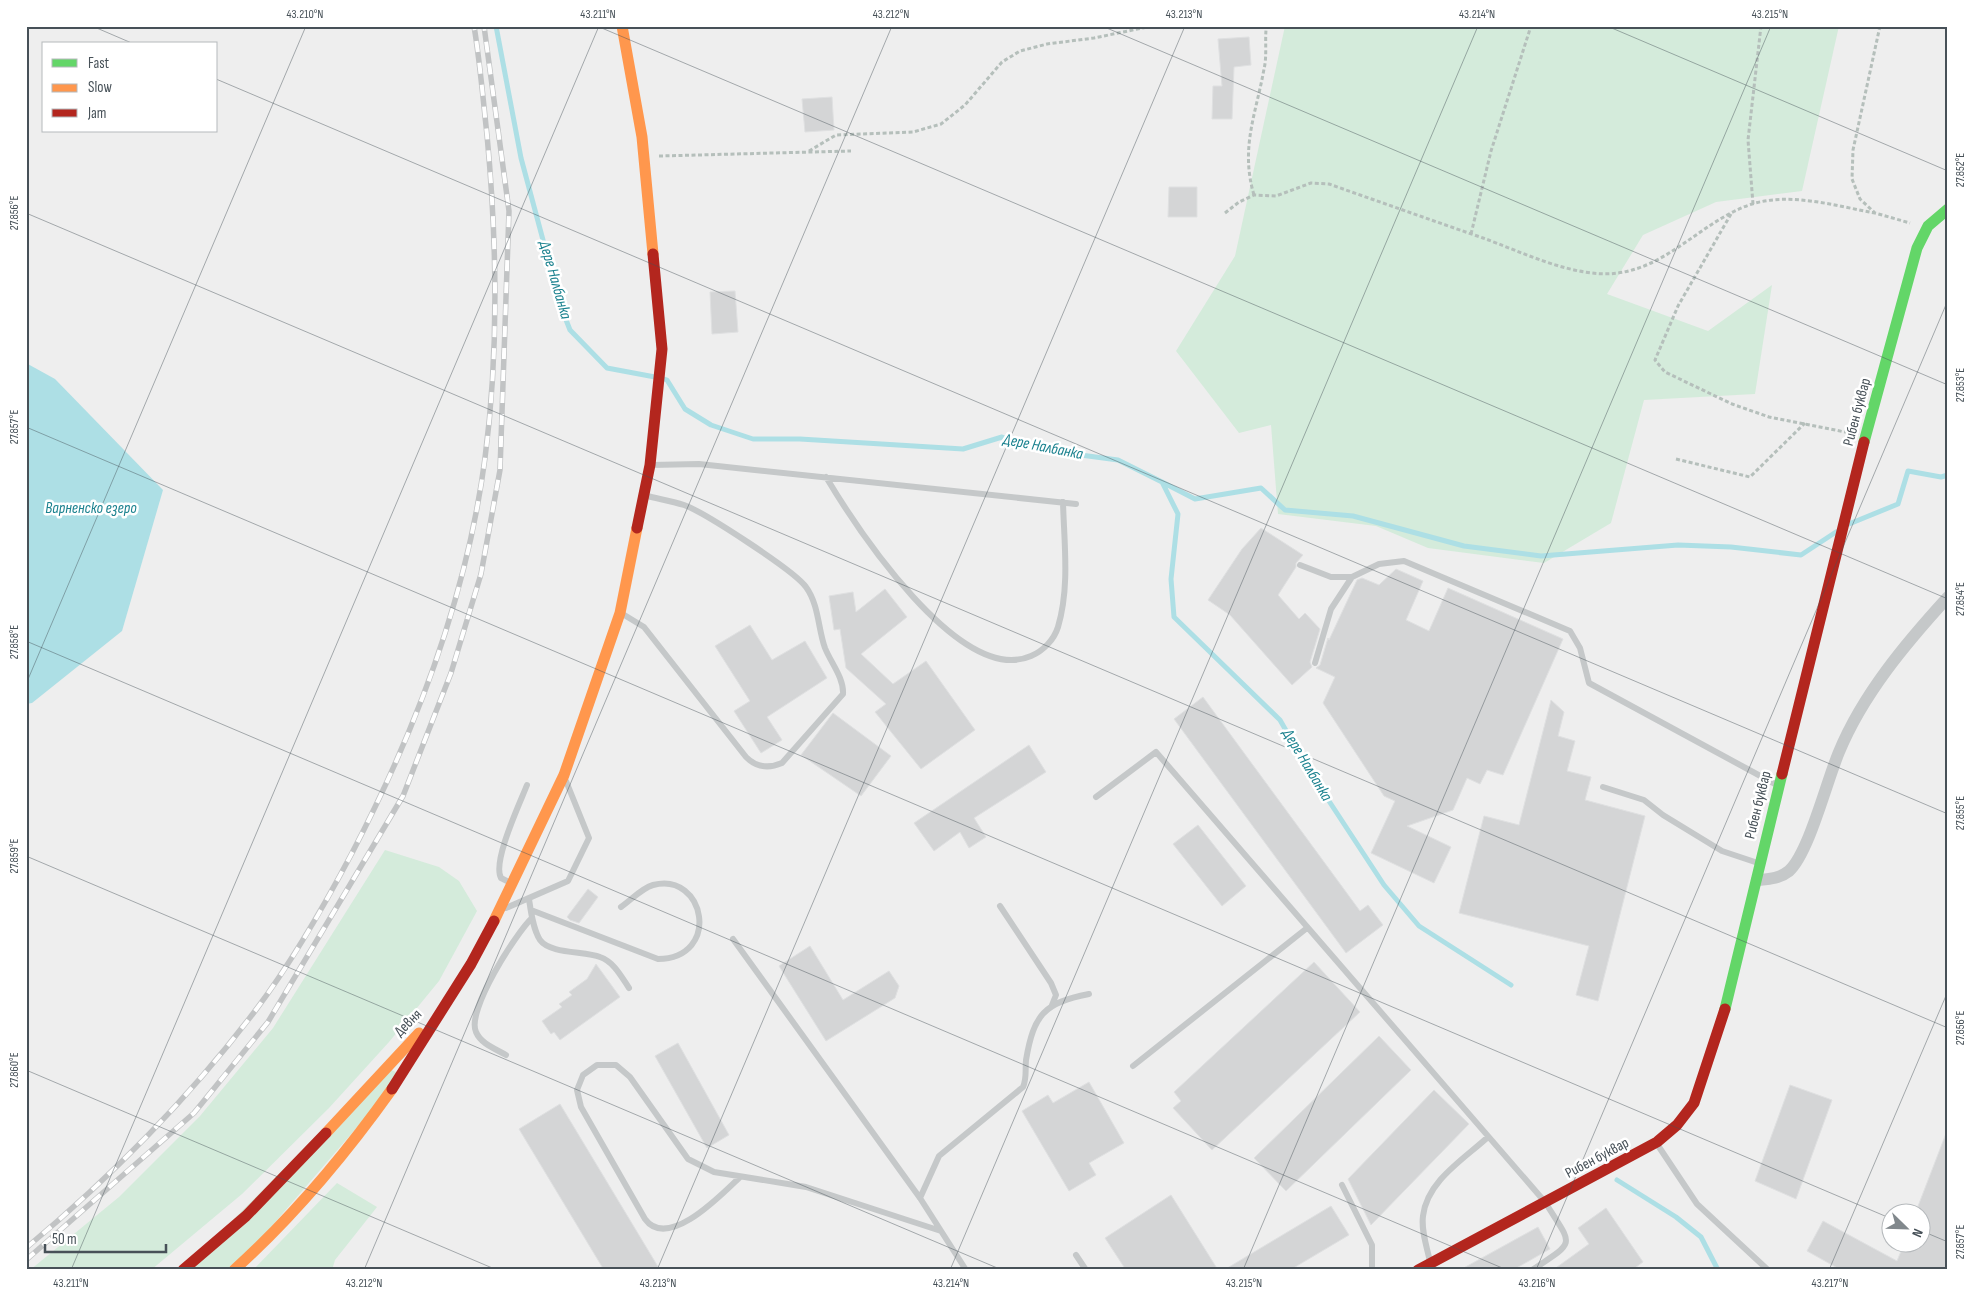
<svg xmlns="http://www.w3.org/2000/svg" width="1974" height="1296" font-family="'Sofia Sans Condensed',sans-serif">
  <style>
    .green { fill: #d4ebdb }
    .water { fill: #addfe5 }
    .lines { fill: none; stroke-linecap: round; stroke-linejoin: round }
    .stream { stroke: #addfe5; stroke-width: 5 }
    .building { fill: #d4d5d6; stroke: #dfe0e1 }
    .path { stroke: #b5bfbb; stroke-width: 3; stroke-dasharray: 4 2.5; stroke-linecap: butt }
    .lane { stroke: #c5c8c9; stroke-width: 6 }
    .street { stroke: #c5c8c9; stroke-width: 12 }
    .fast { stroke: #63d668; stroke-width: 11 }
    .slow { stroke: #ff974d; stroke-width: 11 }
    .jam { stroke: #b3261e; stroke-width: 11 }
    .rail-casing { stroke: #c1c3c4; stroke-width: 5.5 }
    .rail { stroke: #fff; stroke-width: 4; stroke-dasharray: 11; stroke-linecap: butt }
    .ticks { fill: none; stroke: #475158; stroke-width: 1; stroke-opacity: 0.45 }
    .labels { text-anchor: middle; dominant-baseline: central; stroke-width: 5; stroke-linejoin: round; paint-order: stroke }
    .street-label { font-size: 15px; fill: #475158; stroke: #fff }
    .water-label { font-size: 16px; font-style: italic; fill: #1b828f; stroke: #fff }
    .neatline { fill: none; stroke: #475158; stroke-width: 2 }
    .ticks-label { font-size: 12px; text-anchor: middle; fill: #475158 }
  </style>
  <rect width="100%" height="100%" fill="#eee"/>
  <path class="green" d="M1285 26H1839L1802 191 1716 202 1643 235 1607 294 1708 331 1772 285 1755 394 1644 400 1611 523 1544 563 1428 548 1376 526 1278 514 1271 425 1239 433 1176 351 1235 256Z
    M385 850 439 867 459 881 477 911 439 981 389 1042 329 1108 242 1194 151 1270H30L119 1197 200 1116 273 1028Z
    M385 1067 402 1075 234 1270H183Z
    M337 1183 377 1207 335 1260 332 1270H253Z"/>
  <path class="water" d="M26 363 55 379 163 490 122 631 32 703 26 704Z"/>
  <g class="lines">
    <path class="stream" d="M496 26 521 158 561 307 570 330 607 368 655 377
      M664 379 667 380 685 409 711 425 753 439H800L963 449 1002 437 1036 449 1118 460 1162 482 1178 514 1171 579 1174 617 1280 720 1308 769 1384 885 1419 926 1511 985
      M1162 482 1195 499 1261 488 1285 510 1353 516 1464 546 1541 556 1678 545 1731 547 1801 555 1836 532
      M1849 524 1898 504 1908 471 1941 477 1948 475
      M1617 1180 1676 1217 1701 1237 1718 1270"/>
  </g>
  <path class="building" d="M1249 37 1251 65 1234 67 1232 119H1212L1213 86H1222L1218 39Z
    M832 97 834 130 805 132 802 99Z
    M1169 187H1197V217H1168Z
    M735 291 738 332 712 334 710 292Z
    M1261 528 1303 555 1296 563V567L1278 595 1299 619 1305 613 1320 629 1310 662 1312 667 1292 685 1230 615 1208 600 1242 549Z
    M1396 569 1423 581 1406 620 1429 631 1448 588 1563 639 1503 775 1487 770 1480 784 1467 778 1453 810 1407 826 1451 847 1434 883 1371 853 1395 801 1384 796 1323 703 1335 677 1316 668 1320 665 1328 638 1329 640 1357 580 1362 578 1379 585Z
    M885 589 907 617 861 654 893 684 926 661 975 730 921 769 875 712 886 704 846 668 840 629 834 630 829 596 853 592 856 612Z
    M750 625 772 660 805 641 827 678 767 717 782 740 761 753 734 711 750 701 715 646Z
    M1203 697 1360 911 1368 905 1383 925 1346 953 1174 719Z
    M1551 700 1564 712 1558 736 1575 741 1567 771 1591 777 1585 800 1645 816 1598 1001 1576 995 1589 946 1459 913 1484 816 1519 825Z
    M833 713 891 756 861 796 801 755Z
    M1029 745 1046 772 974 818 986 837 969 848 960 832 934 851 914 823Z
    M1198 825 1246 886 1222 906 1173 844Z
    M588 889 598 897 579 923 570 920 567 917Z
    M810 946 843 1000 889 971 899 986 895 998 826 1041 779 966Z
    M1314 962 1360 1012 1212 1150 1173 1108 1181 1101 1174 1092Z
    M596 964 620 997 560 1040 554 1032 551 1034 542 1021 562 1007 559 1004 572 995 569 992 587 979Z
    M1379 1036 1411 1070 1286 1191 1254 1158Z
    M678 1043 729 1135 707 1148 655 1056Z
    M1089 1082 1124 1143 1089 1163 1096 1175 1069 1191 1022 1111 1048 1095 1053 1103Z
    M1790 1085 1832 1100 1796 1199 1755 1181Z
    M1434 1090 1469 1124 1371 1225 1348 1179Z
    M560 1104 660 1270H604L519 1129Z
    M1947 1131 1948 1262 1945 1270H1841L1807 1251 1823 1221 1897 1261 1904 1244H1922V1214H1915Z
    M1171 1195 1218 1270H1126L1105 1238Z
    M1331 1206 1349 1235 1290 1270H1224Z
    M1606 1208 1643 1262 1632 1270H1553L1589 1244 1578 1228Z
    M1538 1227 1550 1249 1513 1270H1460Z"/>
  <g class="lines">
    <path class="path" d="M1880 26 1853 150 1852 179 1860 199 1875 213 1910 223
      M809 151 836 135 913 132 941 124 965 105 1002 62 1020 51 1047 44 1094 38 1152 26
      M659 156 851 151
      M1254 195C1240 148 1256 114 1264 69 1267 57 1265 42 1266 30L1264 26
      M1753 204 1748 140 1761 26
      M1225 213 1239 202 1254 195 1276 196 1311 183 1329 184C1380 202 1431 220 1483 238 1522 252 1576 279 1618 273 1670 266 1703 220 1752 204 1791 192 1836 206 1875 213
      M1731 214 1678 306 1655 360 1665 372 1732 404 1769 417 1850 433
      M1471 234 1491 151 1531 26
      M1676 459 1750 477 1805 423"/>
    <path class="lane" d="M651 465 699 464 1076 504
      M826 477C856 527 960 687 1031 656 1043 651 1054 640 1058 627 1070 587 1064 542 1063 502
      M1300 565 1331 577H1352L1379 564 1404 561 1570 631 1580 648 1589 683 1777 785
      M621 613 644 627 746 757C756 767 768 769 782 763L843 694C844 678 831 663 825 648 818 629 819 605 806 587 795 571 704 512 684 505 672 501 659 499 647 496
      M1315 663 1331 609 1352 577
      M1603 787 1644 800 1663 815 1722 851 1758 863
      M1096 797 1156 752 1545 1202C1573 1247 1577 1240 1532 1270
      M511 883 501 878C492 862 520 803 527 785
      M529 899C531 912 533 929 540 940 550 954 585 951 600 957 614 962 621 976 629 988
      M1000 906 1051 983 1056 995 1052 1005
      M506 908 568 881 589 838 566 781
      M531 910 658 959C722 958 705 871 653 885 642 888 631 900 621 907
      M733 939 920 1198 966 1270
      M506 1055C496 1049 481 1044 476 1032 466 1011 516 933 532 918
      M1133 1066 1307 928
      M1657 1144 1697 1204 1768 1270
      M740 1177C722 1194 668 1251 645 1219L581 1107 577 1090 583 1075 597 1065H616L630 1077 688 1159 714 1172 806 1187 941 1231
      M1342 1185 1372 1245V1270
      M920 1198 939 1156 1023 1087C1027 1078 1025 1070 1026 1060 1034 1014 1044 1003 1089 994
      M1076 1255 1086 1270
      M1430 1262C1427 1247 1421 1231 1423 1216 1427 1181 1464 1159 1488 1137"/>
    <path class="street" d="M1757 880C1768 879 1779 879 1789 871 1809 853 1827 780 1839 752 1863 694 1906 643 1948 597"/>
    <path class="fast" d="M1864 442 1917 248 1928 226 1948 209
      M1725 1009 1782 774"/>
    <path class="slow" d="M622 26 642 137 653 254
      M494 921 564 775 620 613 637 528
      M326 1133 419 1033
      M234 1270C294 1216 345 1155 392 1089"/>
    <path class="jam" d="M637 528 650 465 662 349 653 254
      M1782 774 1864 442
      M392 1089 471 964 494 921
      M183 1270 246 1216 326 1133
      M1418 1270 1657 1142 1677 1125 1694 1103 1725 1009"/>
    <defs>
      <path id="rail" d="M26 1248C110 1178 189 1098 255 1011 292 962 323 908 352 853 416 730 467 596 485 458 499 351 497 242 487 135 483 99 480 62 474 26
        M26 1260 194 1113 268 1022 403 796 451 673 481 574 500 470 509 211 484 26"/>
    </defs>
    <use href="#rail" class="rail-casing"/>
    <use href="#rail" class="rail"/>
  </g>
  <path class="ticks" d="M92 26 134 44M597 26 1948 599M1102 26 1948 385M1607 26 1948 171M216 79 1948 814M26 213 1948 1028M26 427 1892 1219M26 641 1507 1270M26 684 306 26M26 856 1002 1270M26 1070 497 1270M1922 1231 1948 1242M71 1270 599 26M364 1270 892 26M657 1270 1185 26M950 1270 1478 26M1243 1270 1771 26M1536 1270 1948 300M1829 1270 1948 991"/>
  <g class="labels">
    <g class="street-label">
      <text transform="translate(1857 412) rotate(-75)">Рибен буквар</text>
      <text transform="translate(1758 805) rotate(-76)">Рибен буквар</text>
      <text transform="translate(408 1023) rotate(-45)">Девня</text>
      <text transform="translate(1597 1158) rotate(-28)">Рибен буквар</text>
    </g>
    <g class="water-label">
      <text transform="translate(555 280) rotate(74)">Дере Налбанка</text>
      <text transform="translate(1043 447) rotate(11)">Дере Налбанка</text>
      <text x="91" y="508">Варненско езеро</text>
      <text transform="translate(1307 765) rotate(59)">Дере Налбанка</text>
    </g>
  </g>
  <rect width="1974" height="1296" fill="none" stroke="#ffffff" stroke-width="55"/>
  <rect x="42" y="42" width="175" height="90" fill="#ffffff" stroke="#b5b9bc"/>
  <rect x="52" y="59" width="25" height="8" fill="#63d668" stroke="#b5b9bc"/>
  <text x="88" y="68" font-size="15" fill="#475158">Fast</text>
  <rect x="52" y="84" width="25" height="8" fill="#ff974d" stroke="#b5b9bc"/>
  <text x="88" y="92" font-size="15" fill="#475158">Slow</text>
  <rect x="52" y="109" width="25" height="8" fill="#b3261e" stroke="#b5b9bc"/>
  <text x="88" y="118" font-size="15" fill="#475158">Jam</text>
  <g transform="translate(1906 1228) rotate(113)"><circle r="24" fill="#ffffff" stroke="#b5b9bc"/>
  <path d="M0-4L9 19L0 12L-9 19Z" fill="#81888c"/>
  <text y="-8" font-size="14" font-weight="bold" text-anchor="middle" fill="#475158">N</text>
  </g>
  <path d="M45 1244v8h121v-8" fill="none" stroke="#475158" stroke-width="2.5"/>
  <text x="52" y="1244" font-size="15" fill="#475158" stroke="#ffffff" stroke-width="4" paint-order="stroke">50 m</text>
  <rect x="28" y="28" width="1918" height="1240" class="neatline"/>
  <g class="ticks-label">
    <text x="305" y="18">43.210°N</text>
    <text x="598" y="18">43.211°N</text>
    <text x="891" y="18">43.212°N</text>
    <text x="1184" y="18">43.213°N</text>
    <text x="1477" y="18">43.214°N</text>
    <text x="1770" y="18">43.215°N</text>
    <text transform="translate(1960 170) rotate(-90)" y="4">27.852°E</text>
    <text transform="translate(14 213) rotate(-90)" y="4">27.856°E</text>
    <text transform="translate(1960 385) rotate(-90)" y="4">27.853°E</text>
    <text transform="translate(14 427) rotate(-90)" y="4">27.857°E</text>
    <text transform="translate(1960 599) rotate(-90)" y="4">27.854°E</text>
    <text transform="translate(14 642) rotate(-90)" y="4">27.858°E</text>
    <text transform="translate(1960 813) rotate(-90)" y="4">27.855°E</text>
    <text transform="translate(14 856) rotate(-90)" y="4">27.859°E</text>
    <text transform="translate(1960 1028) rotate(-90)" y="4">27.856°E</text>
    <text transform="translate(14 1070) rotate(-90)" y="4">27.860°E</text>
    <text transform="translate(1960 1242) rotate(-90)" y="4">27.857°E</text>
    <text x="71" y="1287">43.211°N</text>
    <text x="364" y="1287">43.212°N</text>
    <text x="658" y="1287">43.213°N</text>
    <text x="951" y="1287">43.214°N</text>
    <text x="1244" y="1287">43.215°N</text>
    <text x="1537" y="1287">43.216°N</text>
    <text x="1830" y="1287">43.217°N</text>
  </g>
</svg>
